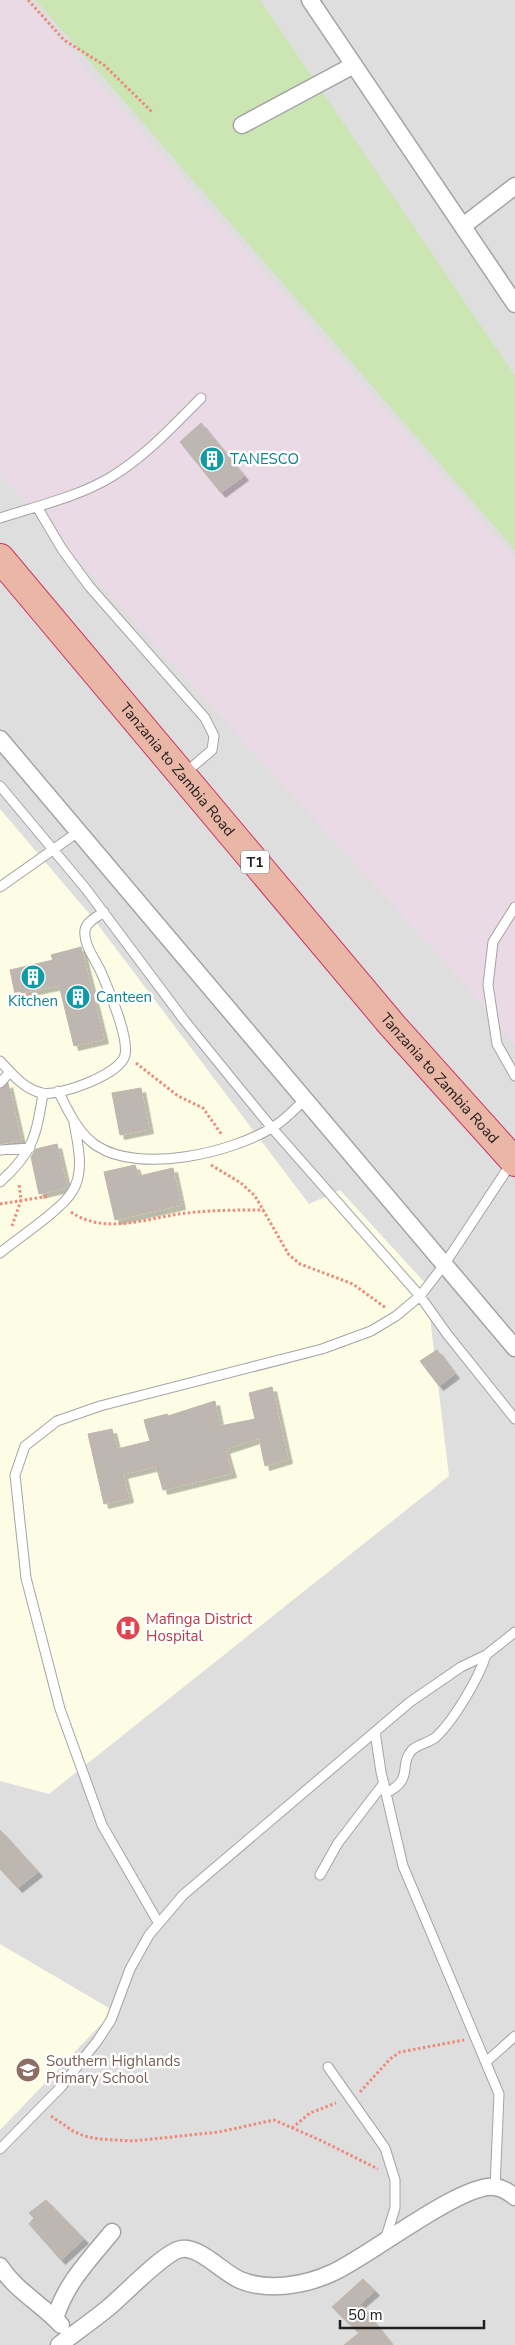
<svg xmlns="http://www.w3.org/2000/svg" width="515" height="2345" font-family="'Nunito Sans',sans-serif">
  <style>
    .residential { fill: #dedede }
    .industrial { fill: #e9dae6 }
    .education { fill: #fcfde4 }
    .grass { fill: #cbe5b3 }
    .building { fill: #bdb6b1; stroke: #c1b5ab; filter: url(#shadow) }
    .lines { fill: none; stroke-linecap: round; stroke-linejoin: round }
    .service-casing { stroke: #a4a4a4; stroke-width: 11 }
    .minor-casing { stroke: #a4a4a4; stroke-width: 19 }
    .trunk-casing { stroke: #cd3667; stroke-width: 30 }
    .path { stroke: #ef897a; stroke-width: 3; stroke-dasharray: 2.5 2.5; stroke-linecap: butt }
    .service { stroke: #fff; stroke-width: 9 }
    .minor { stroke: #fff; stroke-width: 16 }
    .trunk { stroke: #eab6a6; stroke-width: 28 }
    .labels { text-anchor: middle; dominant-baseline: central; stroke-width: 5; stroke-linejoin: round; paint-order: stroke }
    .shield { fill: #fff; stroke: #636363; stroke-width: 1 }
    .shield-label { font-size: 14px; font-weight: bold; fill: #202020 }
    .culture-label { font-size: 15px; fill: #0d838f; stroke: #fff; text-anchor: start }
    .street-label { font-size: 15px; fill: #202020; stroke: #fff }
    .health-label { font-size: 15px; fill: #be3a42; stroke: #fff; text-anchor: start }
    .education-label { font-size: 15px; fill: #785e54; stroke: #fff; text-anchor: start }
  </style>
  <defs>
    <filter id="shadow"><feDropShadow dx="4.5" dy="4.5" stdDeviation="0" flood-color="#0004"/></filter>
  </defs>
  <rect width="100%" height="100%" fill="#f0eee8"/>
  <path class="residential" d="M0 0H515V2345H0Z"/>
  <path class="industrial" d="M0 0H26L515 558V1045L459 978 0 475Z"/>
  <path class="education" d="M0 809 92 917 309 1204 340 1190 426 1284 449 1476 49 1794 0 1781Z
    M0 1944 114 2011 0 2130Z"/>
  <path class="grass" d="M36 0H260L515 376V550Z"/>
  <path class="building" d="M201 423 244 476 221 493 180 442Z
    M81 947 104 1039 74 1046 59 985 15 994 10 970 53 960 51 955Z
    M8 1083 21 1140 0 1144V1089Z
    M141 1088 149 1129 120 1135 112 1093Z
    M57 1144 67 1187 39 1194 31 1157 36 1149Z
    M135 1165 139 1176 173 1168 181 1205 115 1220 104 1172Z
    M437 1350 455 1374 439 1386 420 1361Z
    M272 1387 288 1459 265 1466 259 1438 225 1449 232 1473 163 1490 156 1466 123 1474 129 1498 104 1504 88 1434 112 1429 117 1449 150 1441 144 1420 167 1414 168 1416 215 1401 220 1426 255 1419 249 1393Z
    M0 1830 38 1872 18 1888 0 1869Z
    M46 2200 84 2239 61 2260 29 2224 34 2218 29 2213Z
    M363 2279 375 2291 360 2304 392 2345H344L359 2333 332 2307Z"/>
  <g class="lines">
    <defs>
      <path id="service" d="M37 507 62 549 89 586 205 718 214 736 212 750 185 773
        M0 518C37 506 78 497 111 477 146 456 173 426 201 398
        M0 786 86 889 184 1020 231 1078 272 1128 420 1296 447 1334 515 1419
        M0 887 78 832
        M515 907 493 942 488 985 497 1044 515 1076
        M0 1061C11 1073 25 1090 42 1093 59 1097 121 1074 125 1055 129 1036 109 991 101 972 95 959 83 944 85 930 87 921 97 917 104 912
        M0 1083 10 1072
        M58 1091C68 1110 78 1134 97 1146 140 1174 232 1153 273 1127 285 1120 294 1110 304 1100
        M0 1150 30 1148
        M0 1182C33 1153 36 1136 43 1094
        M0 1253C18 1238 61 1210 72 1192 85 1173 78 1144 74 1123
        M375 1732 381 1772 403 1866 499 2094 495 2187
        M386 1793C415 1779 398 1765 412 1750 418 1744 429 1743 436 1737 454 1720 479 1678 486 1655
        M320 1875 338 1843 384 1783
        M158 1922 102 1825 60 1709 26 1578 15 1475 25 1446 57 1421 100 1406 322 1349 371 1331 396 1316 420 1296 444 1265 512 1162
        M486 2062 515 2036
        M328 2067 385 2148 395 2180V2208L385 2240
        M0 2149 61 2087 98 2040 111 2020 130 1969 149 1935 183 1895 410 1702 461 1667 486 1655 515 1632"/>
      <path id="minor" d="M310 0 515 304
        M242 125 354 65
        M463 226 515 186
        M0 739 515 1348
        M0 2266C16 2291 42 2304 61 2325
        M55 2319C65 2284 89 2260 112 2232
        M59 2345C75 2333 92 2321 108 2308 123 2296 164 2252 181 2249 200 2246 223 2273 240 2280 268 2292 306 2285 332 2273 367 2258 462 2182 495 2187 503 2188 509 2192 515 2197"/>
      <g id="trunk">
        <path id="s1" d="M0 558 392 1025 515 1162"/>
      </g>
    </defs>
    <use href="#service" class="service-casing"/>
    <use href="#minor" class="minor-casing"/>
    <use href="#trunk" class="trunk-casing"/>
    <path class="path" d="M28 0 64 40 104 65 152 112
      M136 1063 178 1096 203 1108 222 1135
      M211 1165 241 1183 255 1196 289 1255 300 1264 353 1284 386 1308
      M0 1204 49 1196
      M71 1212C106 1236 149 1217 187 1213 212 1210 238 1210 264 1210
      M12 1226 21 1200 19 1184
      M360 2092 390 2059 400 2052 464 2040
      M51 2116 73 2131 84 2136 99 2139 133 2141 219 2132 274 2120 322 2141 378 2169
      M292 2128 310 2113 336 2103"/>
    <use href="#service" class="service"/>
    <use href="#minor" class="minor"/>
    <use href="#trunk" class="trunk"/>
  </g>
  <defs>
    <symbol id="building-disc" viewBox="-11 -11 22 22"><circle r="9.5" fill="#0f9aa8" stroke="#fff"/><path d="M-4-6H4V6H1V3H-1V6H-4ZM-2.5-4.3h1.7v1.8h-1.7ZM.8-4.3h1.7v1.8H.8ZM-2.5-1h1.7V.8h-1.7ZM.8-1h1.7V.8H.8Z" fill="#fff"/></symbol>
    <symbol id="hospital-disc" viewBox="-11 -11 22 22"><circle r="9.5" fill="#e0444e" stroke="#fff"/><path d="M-5-5h3v3.5h4V-5h3V5h-3V1.5h-4V5h-3Z" fill="#fff"/></symbol>
    <symbol id="school-disc" viewBox="-11 -11 22 22"><circle r="9.5" fill="#8d6e63" stroke="#fff"/><path d="M0-5L7-2L0 1L-7-2ZM-4 1L0 2.5L4 1V4Q0 6-4 4Z" fill="#fff"/></symbol>
  </defs>
  <g fill-rule="evenodd">
    <use href="#building-disc" x="198" y="445" width="28" height="28"/>
    <use href="#building-disc" x="19" y="963" width="28" height="28"/>
    <use href="#building-disc" x="64" y="983" width="28" height="28"/>
    <use href="#hospital-disc" x="114" y="1614" width="28" height="28"/>
    <use href="#school-disc" x="14" y="2056" width="28" height="28"/>
  </g>
  <g class="labels">
    <rect class="shield" x="241" y="850.5" width="28" height="23" rx="4"/>
    <g class="shield-label">
      <text x="255" y="862">T1</text>
    </g>
    <g class="culture-label">
      <text x="230" y="459">TANESCO</text>
      <text x="96" y="997">Canteen</text>
      <text x="33" y="1001" text-anchor="middle">Kitchen</text>
    </g>
    <g class="street-label">
      <text stroke="none"><textPath href="#s1" startOffset="276">Tanzania to Zambia Road</textPath></text>
      <text stroke="none"><textPath href="#s1" startOffset="681">Tanzania to Zambia Road</textPath></text>
    </g>
    <g class="health-label">
      <text x="146" y="1619">Mafinga District<tspan x="146" dy="17">Hospital</tspan></text>
    </g>
    <g class="education-label">
      <text x="46" y="2061">Southern Highlands<tspan x="46" dy="17">Primary School</tspan></text>
    </g>
  </g>
  <path d="M340 2320v8h144v-8" fill="none" stroke="#202020" stroke-width="2.5"/>
  <text x="348" y="2320" font-size="15" fill="#202020" stroke="#ffffff" stroke-width="4" paint-order="stroke">50 m</text>
</svg>
